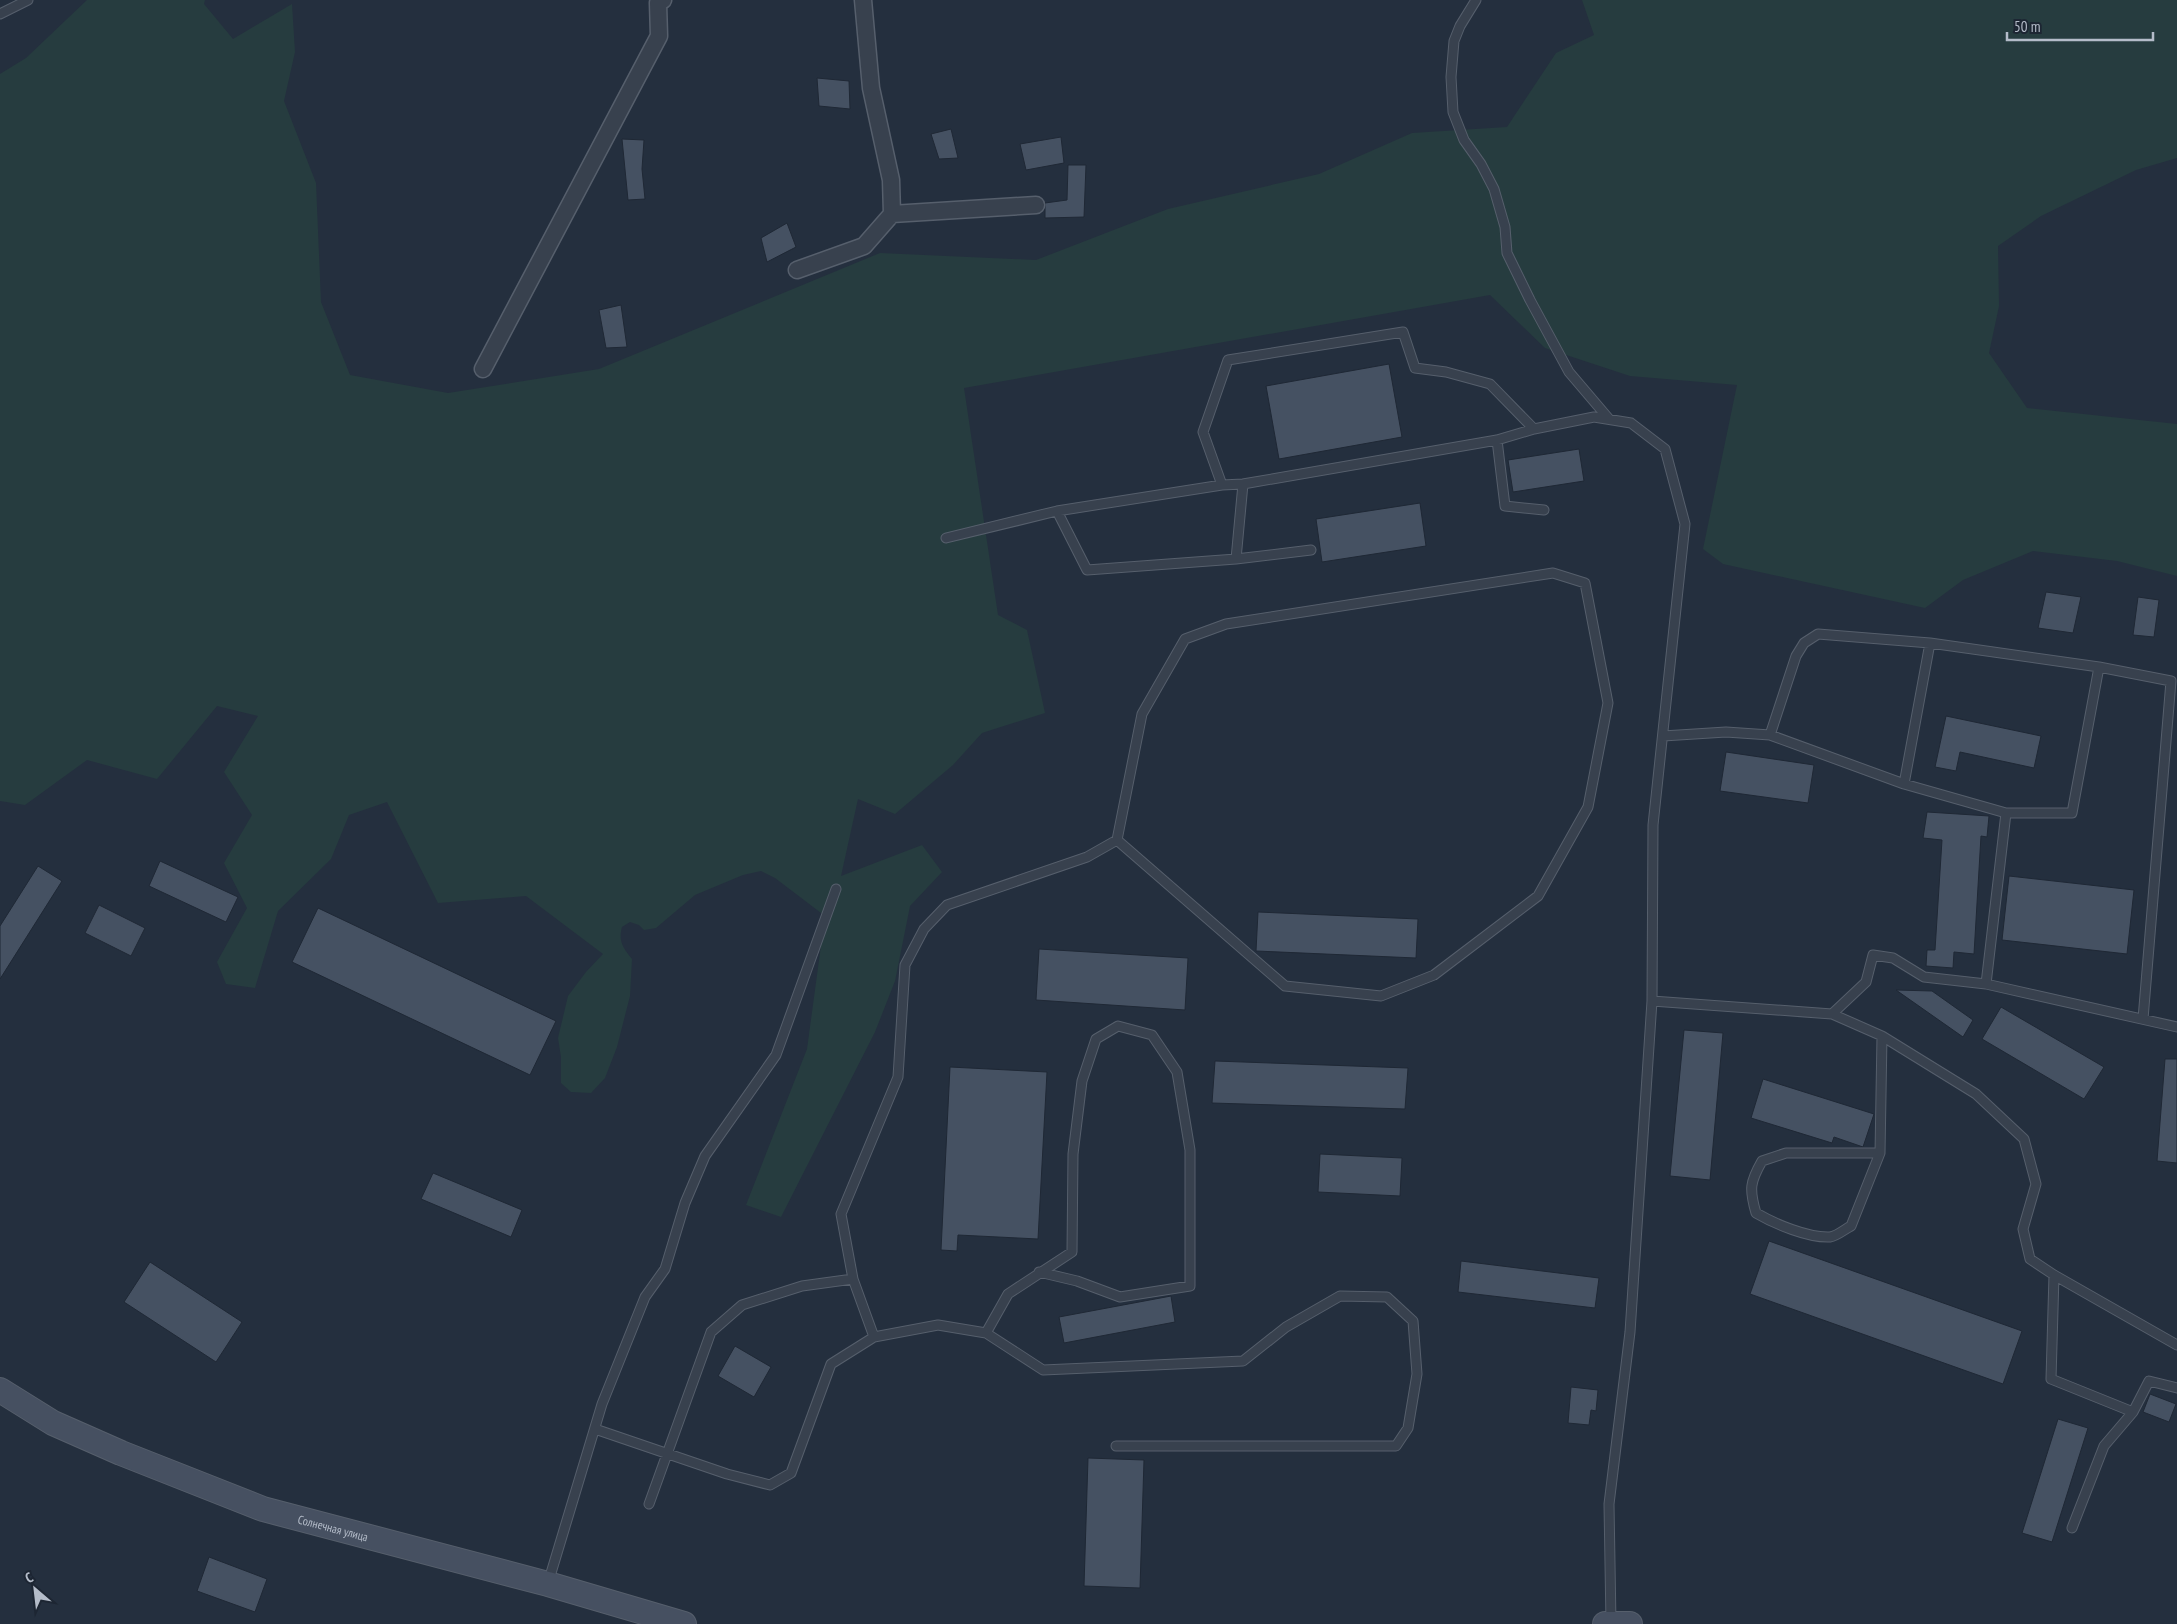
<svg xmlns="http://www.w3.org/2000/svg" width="2177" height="1624" font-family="'PT Sans Narrow',sans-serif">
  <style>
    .green { fill: #263c3f }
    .building { fill: #455162; stroke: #1f2835 }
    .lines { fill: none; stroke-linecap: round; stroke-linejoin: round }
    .lane-casing { stroke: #565f6c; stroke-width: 11 }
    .street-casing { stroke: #565f6c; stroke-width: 19 }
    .secondary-casing { stroke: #565f6c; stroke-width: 26 }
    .lane { stroke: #38414e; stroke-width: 9 }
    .street { stroke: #38414e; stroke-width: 16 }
    .secondary { stroke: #465061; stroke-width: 24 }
    .labels { text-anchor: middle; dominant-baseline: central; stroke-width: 5; stroke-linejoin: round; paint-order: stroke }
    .street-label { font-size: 12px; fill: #b4bcc9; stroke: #1d2633 }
  </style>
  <rect width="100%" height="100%" fill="#242f3e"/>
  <path class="green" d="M87 0H205L204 4 233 39 292 4 295 52 284 101 316 183 321 302 350 375 448 393 599 369 880 253 1036 260 1168 209 1319 174 1412 133 1507 127 1556 53 1594 35 1582 0H2177V158L2136 170 2041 216 1998 246 1999 306 1989 353 2027 408 2177 424V576L2117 561 2033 551 1963 580 1925 608 1723 564 1703 549 1737 385 1630 376 1545 348 1490 295 964 388 998 615 1027 630 1045 713 982 733 953 765 895 814 858 799 841 876 922 845 942 872 910 906 895 981 875 1032 781 1217 746 1205 807 1049 825 916 775 878 761 871 743 875 695 895 656 928 644 930 639 925 630 922 622 927C618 941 623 948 632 959L630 996 617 1047 605 1078 591 1093 571 1092 561 1083V1057L558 1038 568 996 586 972 603 954 526 896 438 903 387 802 349 815 331 859 278 911 255 988 226 984 217 962 247 908 224 863 252 815 224 772 258 716 217 706 157 779 87 760 25 805 0 801V74L26 58Z"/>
  <path class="building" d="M817 78 849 81 850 109 819 106Z
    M951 129 958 158 939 159 931 134Z
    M1061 137 1064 163 1026 170 1020 144Z
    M622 139 644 140 642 169 645 199 628 200Z
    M1068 165H1086L1084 217 1045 218V203L1067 200Z
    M787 223 796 247 767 262 761 238Z
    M621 305 627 347 606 348 599 310Z
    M1389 364 1402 437 1279 459 1266 386Z
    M1579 449 1584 481 1513 492 1508 460Z
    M1420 503 1426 546 1322 562 1316 519Z
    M2046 592 2081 597 2073 633 2038 628Z
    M2138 597 2159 600 2154 637 2133 635Z
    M1946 716 2041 736 2034 768 1960 752 1956 771 1935 767Z
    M1726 752 1814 765 1808 803 1720 791Z
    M1927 812 1989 816 1987 837 1981 836 1974 954 1954 952 1953 968 1926 966 1927 950H1935L1942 840 1923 838Z
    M160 861 238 897 226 922 149 886Z
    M38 866 62 881 0 979V926Z
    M2009 876 2134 890 2127 954 2002 940Z
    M99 905 145 928 131 956 85 933Z
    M318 908 556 1021 530 1075 292 962Z
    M1258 912 1418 919 1416 958 1256 951Z
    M1039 949 1188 958 1185 1010 1036 1000Z
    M1896 990 1932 991 1973 1020 1963 1037Z
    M2001 1007 2104 1067 2084 1099 1982 1039Z
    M1684 1030 1723 1033 1710 1180 1670 1176Z
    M2165 1059H2177V1163L2157 1161Z
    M1215 1061 1408 1068 1405 1109 1212 1103Z
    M950 1067 1047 1072 1038 1239 958 1235 957 1251 941 1250Z
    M1763 1079 1874 1114 1863 1147 1834 1137 1832 1143 1751 1118Z
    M1320 1154 1402 1158 1400 1196 1318 1192Z
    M433 1173 522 1210 511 1237 421 1199Z
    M1769 1241 2022 1331 2003 1384 1750 1294Z
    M1461 1261 1599 1278 1595 1308 1458 1292Z
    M150 1262 242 1322 216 1362 124 1302Z
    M1171 1296 1175 1322 1064 1343 1059 1317Z
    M735 1346 771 1367 754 1397 718 1376Z
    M1571 1387 1598 1390 1596 1411 1591 1410 1589 1425 1568 1423Z
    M2150 1394 2176 1404 2169 1422 2143 1412Z
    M2058 1419 2088 1428 2052 1542 2022 1533Z
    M1088 1458 1144 1460 1140 1588 1084 1586Z
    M209 1557 267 1579 255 1612 197 1591Z"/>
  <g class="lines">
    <defs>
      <path id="lane" d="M1476 0 1460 26 1454 41 1451 77 1453 112 1464 140 1481 164 1494 189 1505 227 1507 253 1530 300 1569 372 1609 419
        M0 14 28 0
        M1497 440 1505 506 1544 510
        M1222 485 1203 432 1228 360 1403 332 1415 368 1446 372 1490 384 1534 429
        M1057 511 1087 570 1236 559 1311 550
        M946 538 1057 511 1222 485 1243 484 1497 440 1534 429 1594 417 1631 423 1665 449 1685 524 1653 825 1652 1001 1630 1332 1609 1504 1611 1623
        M1236 559 1243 484
        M1930 643 2099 667 2072 813H2006
        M2099 667 2171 681 2143 1019
        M1770 735 1796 656 1804 643 1818 634 1930 643 1904 784
        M1663 736 1726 732 1770 735 1904 784 2006 813 1986 984 2177 1027
        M1652 1001 1832 1014 1866 982 1873 955 1893 958 1924 977 1986 984
        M1832 1014 1882 1036 1880 1153H1786L1762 1161C1750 1182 1749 1189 1756 1213 1775 1224 1808 1238 1830 1237 1837 1236 1845 1229 1851 1226L1880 1153
        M1882 1036 1976 1094 2024 1139 2036 1184 2023 1229 2030 1259 2054 1275 2177 1345
        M2054 1275 2051 1379 2133 1412
        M986 1333 1008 1294 1072 1252 1073 1154 1082 1081 1096 1039 1118 1026 1152 1035 1177 1072 1190 1150V1286L1120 1297 1077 1281 1039 1272
        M874 1337 853 1279 841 1214 898 1077 905 965 924 929 947 905 1087 857 1117 840 1142 714 1185 639 1226 624 1553 573 1585 583 1608 703 1588 807 1538 896 1434 975 1381 996 1285 986 1117 840
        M595 1429 727 1474 770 1485 791 1473 831 1364 874 1337 938 1325 986 1333 1043 1370 1243 1361 1286 1327 1340 1296 1387 1297 1413 1321 1417 1374 1408 1428 1396 1446H1116
        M649 1504 711 1332 742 1305 802 1286 853 1279
        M2072 1528 2104 1446 2133 1412 2149 1381 2177 1388
        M548 1583 602 1404 645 1297 665 1269 685 1203 705 1156 776 1055 836 889"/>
      <path id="street" d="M863 0 871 88 891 180 892 214 1036 205
        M797 270 864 246 892 214
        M483 369 659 36 658 3 663 0"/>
      <g id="secondary">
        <path id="s1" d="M0 1390 53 1423 121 1453 263 1509 548 1584 684 1624"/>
        <path d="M1605 1624H1630"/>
      </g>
    </defs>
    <use href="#lane" class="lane-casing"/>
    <use href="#street" class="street-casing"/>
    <use href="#secondary" class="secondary-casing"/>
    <use href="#lane" class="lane"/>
    <use href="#street" class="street"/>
    <use href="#secondary" class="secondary"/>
  </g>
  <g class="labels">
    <g class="street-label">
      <text stroke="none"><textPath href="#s1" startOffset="362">Солнечная улица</textPath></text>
    </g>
  </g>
  <g transform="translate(35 1589) rotate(332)" stroke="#1d2633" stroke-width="4" paint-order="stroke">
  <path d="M0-4L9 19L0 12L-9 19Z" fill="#b4bcc9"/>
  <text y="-8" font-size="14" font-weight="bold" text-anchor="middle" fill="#b4bcc9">С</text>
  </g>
  <path d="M2007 32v8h146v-8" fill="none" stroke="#b4bcc9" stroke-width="2.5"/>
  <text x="2014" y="32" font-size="15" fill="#b4bcc9" stroke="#1d2633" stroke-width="4" paint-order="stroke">50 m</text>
</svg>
